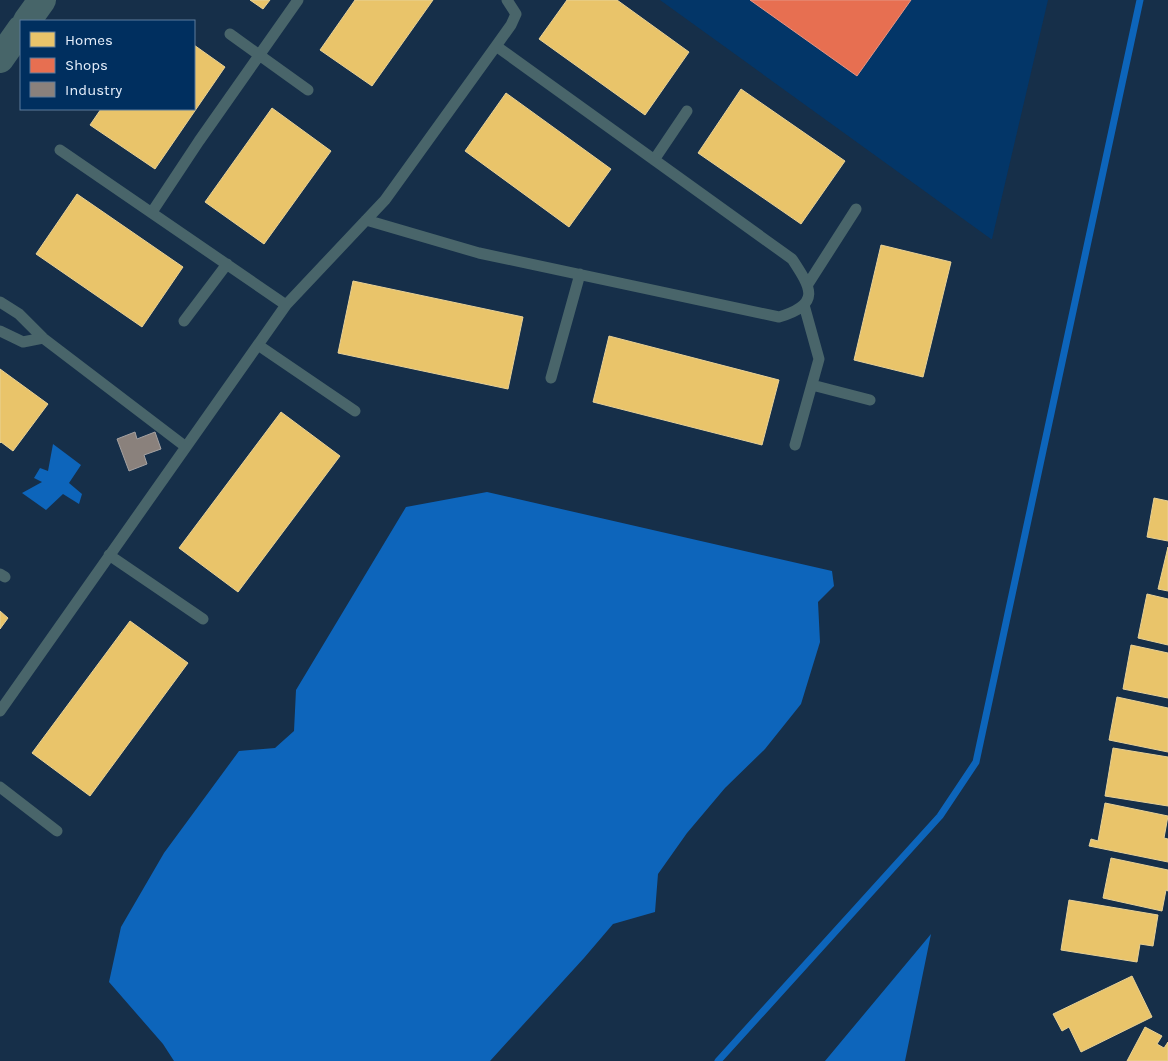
<svg xmlns="http://www.w3.org/2000/svg" width="1168" height="1061" font-family="Karla,sans-serif">
  <style>
    .built { fill: #033668 }
    .water { fill: #0d65bb }
    .homes { fill: #e9c46a; stroke: #e8d196 }
    .shops { fill: #e76f51; stroke: #e69584 }
    .industry { fill: #8a817c; stroke: #a5a2a2 }
    .lines { fill: none; stroke-linecap: round; stroke-linejoin: round }
    .stream { stroke: #0d65bb; stroke-width: 7 }
    .service { stroke: #49656a; stroke-width: 11 }
    .secondary { stroke: #476569; stroke-width: 28 }
  </style>
  <rect width="100%" height="100%" fill="#162f49"/>
  <path class="built" d="M660 0H1048L992 239H991Z"/>
  <path class="water" d="M53 444 81 465 69 483 82 494 79 504 63 494 46 510 22 493 42 482 34 478 40 468 48 471Z
    M487 492 832 571 834 586 818 602 820 642 801 704 765 749 725 788 687 833 658 874 655 912 613 924 584 958 490 1061H174L163 1044 109 982 121 927 164 853 239 751 275 748 294 731 296 690 406 507Z
    M931 934 905 1061H825Z"/>
  <path class="homes" d="M250 0H270L263 9Z
    M355 0H433L372 86 320 50Z
    M567 0H617L689 52 645 115 539 39Z
    M194 45 225 67 155 169 90 125 101 109H194Z
    M741 89 845 161 801 224 698 153Z
    M506 93 611 169 569 227 465 151Z
    M272 108 331 151 264 244 205 202Z
    M77 194 183 267 142 327 36 254Z
    M881 245 951 262 923 377 854 360Z
    M353 281 523 317 508 389 338 353Z
    M609 336 779 380 762 445 593 402Z
    M0 369 48 404 13 451 1 442 0 443Z
    M281 412 340 456 238 592 179 548Z
    M1154 498 1168 501V541L1147 537Z
    M1168 547V591L1158 589Z
    M1147 594 1168 599V645L1138 638Z
    M0 611 8 618 0 629Z
    M130 621 188 663 90 796 32 753Z
    M1131 645 1168 653V698L1123 689Z
    M1117 697 1168 708V752L1109 740Z
    M1113 748 1168 757V806L1105 796Z
    M1105 803 1168 816 1164 838 1168 839V862L1089 846 1091 839 1098 841Z
    M1111 858 1168 870V891L1166 890 1162 911 1103 898Z
    M1069 900 1158 915 1153 946 1140 944 1137 962 1061 950Z
    M1132 976 1152 1017 1081 1052 1069 1027 1062 1031 1053 1014Z
    M1145 1027 1162 1036 1157 1044 1164 1048 1168 1042V1061H1127Z"/>
  <path class="shops" d="M750 0H911L857 76Z"/>
  <path class="industry" d="M135 432 137 439 155 432 161 449 144 455 147 464 129 471 117 439Z"/>
  <g class="lines">
    <path class="stream" d="M718 1061 940 816 976 762 1140 0"/>
    <path class="service" d="M230 34 308 90
      M60 150 286 305
      M654 160 687 111
      M152 212 199 141 298 0
      M366 220 479 253 779 317C822 304 811 288 792 259L496 46
      M808 284 856 209
      M0 302 19 314 43 338 186 447
      M184 321 227 264
      M0 331 23 342 43 338
      M258 345 355 411
      M551 378 580 274
      M812 385 870 400
      M795 445 819 359 804 305
      M109 555 203 619
      M0 574 5 577
      M0 711 286 305 385 200 496 46 511 25 516 14 507 0
      M0 787 57 831"/>
    <path class="secondary" d="M27 21 42 0
      M0 59 21 29"/>
  </g>
  <rect x="20" y="20" width="175" height="90" fill="#002f5f" stroke="#5c7c9d"/>
  <rect x="30" y="32" width="25" height="15" fill="#e9c46a" stroke="#5c7c9d"/>
  <text x="65" y="45" font-size="15" fill="#e5effb">Homes</text>
  <rect x="30" y="58" width="25" height="15" fill="#e76f51" stroke="#5c7c9d"/>
  <text x="65" y="70" font-size="15" fill="#e5effb">Shops</text>
  <rect x="30" y="82" width="25" height="15" fill="#8a817c" stroke="#5c7c9d"/>
  <text x="65" y="95" font-size="15" fill="#e5effb">Industry</text>
</svg>
